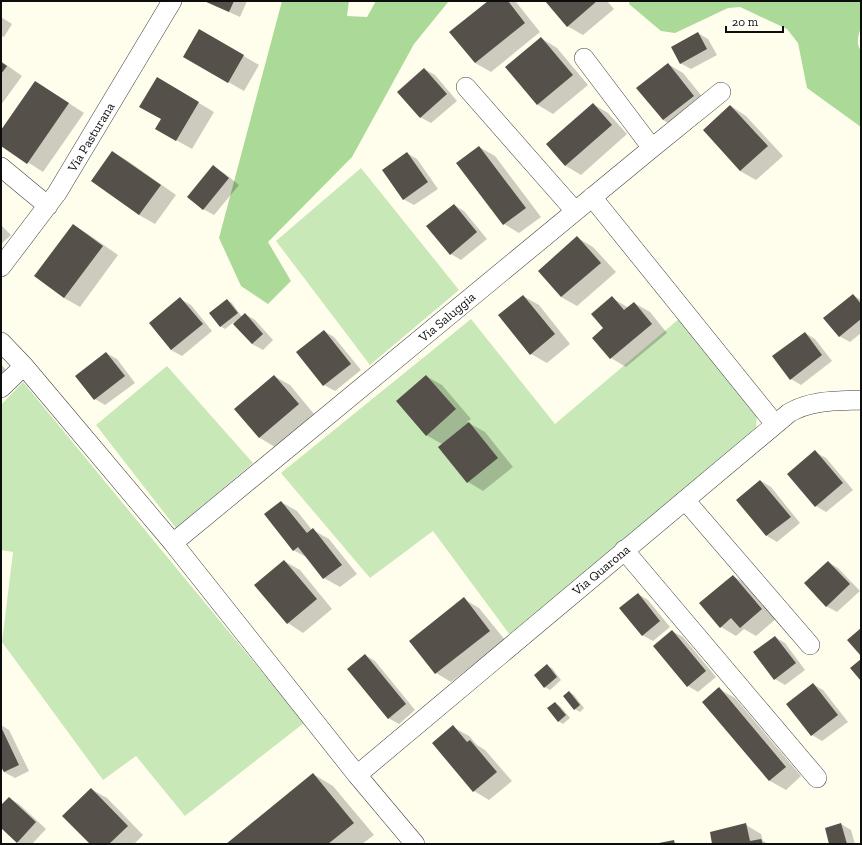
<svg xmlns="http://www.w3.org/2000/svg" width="862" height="845" font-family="'Zilla Slab',serif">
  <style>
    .green { fill: #c9e8b8 }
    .forest { fill: #abd997 }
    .shadow { fill: #0003 }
    .building { fill: #555049 }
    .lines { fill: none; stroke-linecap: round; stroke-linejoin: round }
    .minor-casing { stroke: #404040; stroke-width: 20 }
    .minor { stroke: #fff; stroke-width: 19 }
    .labels { text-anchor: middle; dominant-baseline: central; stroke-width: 4; stroke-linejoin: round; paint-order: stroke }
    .street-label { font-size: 13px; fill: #0d0d0d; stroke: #fff }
  </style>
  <rect width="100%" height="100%" fill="#fffeed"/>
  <path class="green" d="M361 168 459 290 370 365 276 241Z
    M680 318 757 411 756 431 510 635 433 531 370 578 281 473 471 319 555 424Z
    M167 366 253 463 176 528 96 425Z
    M23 382 304 723 185 816 136 756 103 780 2 642 13 552 1 550V405Z"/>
  <path class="forest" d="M282 1H349L347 16 367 17 376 1H449L414 44 352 157 268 242 291 281 268 304 241 286 219 238Z
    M630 1H861C861 9 862 19 861 27 859 35 855 42 861 51V127L807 88 798 43 787 29 740 7 728 8 675 33 661 31 629 4Z"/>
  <path class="shadow" d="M205 1H247L240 17Z
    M490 1 516 2 540 32 491 72 475 63Z
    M546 1H607L614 9 583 35 567 26Z
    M1 17 12 24 4 37 1 36Z
    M199 30 259 65 244 91 184 57Z
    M698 33 708 39 717 55 691 69 680 63Z
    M541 38 557 48 588 85 553 114 538 105Z
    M1 61 22 76 1 105Z
    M668 64 683 73 709 105 679 129 663 120Z
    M424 69 435 75 457 101 431 123 420 117Z
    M157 78 214 112 192 149 156 129 162 119Z
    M36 82 84 113 43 172 1 145V132Z
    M593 104 608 113 627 134 581 175 566 166 547 144Z
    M731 106 746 116 783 156 756 180 740 171Z
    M479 147 495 156 541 217 519 233 504 224Z
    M113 152 128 161 176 195 155 224 139 215 92 181Z
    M407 153 417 159 438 189 414 205 403 199Z
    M214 167 224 173 239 185 214 215 203 209Z
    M454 205 464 211 487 239 461 260 451 254Z
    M1 225 11 235 1 244Z
    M73 225 88 234 118 255 80 307 64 298 35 276Z
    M578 238 593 247 616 272 577 306 561 297Z
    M853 295 861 300V333L850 342 839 336Z
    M523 296 539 305 570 344 547 363 531 354Z
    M612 298 629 308 634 303 650 312 667 333 626 367 611 358 593 338 605 328Z
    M180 299 191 305 212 331 182 356 171 350Z
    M228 301 232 303 242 317 245 314 255 320 273 340 263 350 252 344 234 322 225 329 220 326Z
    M324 331 334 337 361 370 335 391 324 385Z
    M805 333 815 339 832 361 801 385 791 379Z
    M106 353 117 359 135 383 105 405 95 399 77 376Z
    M1 364 6 370 1 375Z
    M274 376 290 385 314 414 275 447 260 438 235 409Z
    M426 376 442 385 471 419 467 422 485 432 513 467 483 491 468 482 442 444 426 435Z
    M815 452 826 458 853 490 826 512 816 506Z
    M761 481 771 487 800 523 777 542 767 536 737 500Z
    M281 502 297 511 312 530H313L329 539 357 574 340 587 324 578 308 558 293 550Z
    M284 561 300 570 332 609 303 633 288 623 255 585Z
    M828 562 838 568 860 591 837 612 826 606Z
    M733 576 748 585 777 618 756 636 744 629 736 636 721 627Z
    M638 594 648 600 670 627 653 641 642 635Z
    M464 599 479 608 505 640 451 682 436 673Z
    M672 631 683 637 716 677 698 692 688 686Z
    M775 637 785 643 805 670 785 685 775 679Z
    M365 655 375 661 415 710 399 724 388 718Z
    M547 666 552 668 561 680 550 690 545 687Z
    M813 684 823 690 848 722 822 741 812 735Z
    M719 689 735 698 801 776 786 790 770 781 703 702Z
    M569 692 574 695 584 708 580 712 575 709Z
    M555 703 560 706 570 718 563 724 558 721Z
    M1 725 9 730 29 771 15 778 4 772 1 764Z
    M453 727 469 736 477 745 485 750 512 781 489 800 474 791Z
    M313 774 333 786 374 835 362 844H227Z
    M91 789 107 798 143 835 134 844H91Z
    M9 798 19 804 46 829 32 844H20L1 827V807Z
    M841 824 851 830 855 844H830Z
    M746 825 761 834 763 841 769 844H713Z"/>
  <path class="building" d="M204 1H234L229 12Z
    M488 1H508L525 23 475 63 449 32Z
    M545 1H597L567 27Z
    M199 29 244 55 228 83 183 57Z
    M698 32 707 49 680 64 671 47Z
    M541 37 573 75 537 105 505 67Z
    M1 62 7 66 1 74Z
    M668 63 694 96 663 120 636 88Z
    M424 68 447 94 420 118 397 92Z
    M157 77 199 102 176 141 155 129 161 119 139 107Z
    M35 81 69 103 27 164 1 146V130Z
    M593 103 612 125 565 166 546 144Z
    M730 105 768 146 740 171 703 130Z
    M479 146 526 208 503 225 456 163Z
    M112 151 161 185 139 215 91 181Z
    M407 152 428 182 403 200 382 170Z
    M213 165 229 178 203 210 187 197Z
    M454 204 477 232 450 255 426 226Z
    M73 224 103 246 64 298 34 276Z
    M577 236 601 263 561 297 538 271Z
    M853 294 861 304V319L839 337 823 318Z
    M523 295 555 334 530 355 498 315Z
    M612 296 624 310 634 302 652 324 610 359 592 338 603 328 591 314Z
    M180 297 203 324 171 350 149 323Z
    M227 299 238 313 220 327 209 313Z
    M245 313 263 334 252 344 233 324Z
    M324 330 351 364 323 386 296 352Z
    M805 332 822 355 790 380 772 356Z
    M106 352 125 376 94 400 75 376Z
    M274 375 299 404 259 438 234 409Z
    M426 375 456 409 426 436 396 401Z
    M469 422 498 458 467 483 438 447Z
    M815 450 843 483 815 507 787 474Z
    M760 480 791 517 766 536 736 500Z
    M281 501 307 533 313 528 342 565 323 579 298 547 293 551 264 514Z
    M284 560 317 599 287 624 254 585Z
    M828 561 850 584 826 607 804 583Z
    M733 575 762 609 740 628 731 618 720 628 699 603Z
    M638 593 660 621 642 636 619 608Z
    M464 597 490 631 435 674 409 641Z
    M861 628V656L847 640Z
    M672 630 706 671 687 687 653 646Z
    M775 636 796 663 774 680 753 652Z
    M365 654 406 704 388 719 347 669Z
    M861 659V681L850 668Z
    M547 664 557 677 544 688 534 675Z
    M813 683 838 715 811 736 786 704Z
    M719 687 786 767 769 781 702 702Z
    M569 691 580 705 574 710 563 696Z
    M555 702 566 715 558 722 547 708Z
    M453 725 467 742 470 740 497 772 473 792 432 743Z
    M1 727 19 765 4 772 1 767Z
    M313 773 354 823 328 844H226Z
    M91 788 128 826 109 844H90L62 816Z
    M9 797 36 822 17 843 1 828V805Z
    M746 823 750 841 761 839 763 844H712L710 832Z
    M841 823 847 844H829L825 828Z
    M674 840 675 844H659V843Z"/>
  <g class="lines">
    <defs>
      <path id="minor" d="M584 58 652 148
        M466 87 575 211
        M1 167 48 206
        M592 197 775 424
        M1 267 57 193 172 1
        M1 342 24 366 173 543 357 775 415 844
        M1 388 24 366
        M685 500 810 645
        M173 543 652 148 721 92
        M624 550 817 778
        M357 775 789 413C811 400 836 401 861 400"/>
    </defs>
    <use href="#minor" class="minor-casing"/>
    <use href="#minor" class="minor"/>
  </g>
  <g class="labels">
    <g class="street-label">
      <text transform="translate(91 137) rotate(-59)">Via Pasturana</text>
      <text transform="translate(447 317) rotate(-40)">Via Saluggia</text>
      <text transform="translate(601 570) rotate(-40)">Via Quarona</text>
    </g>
  </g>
  <rect width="862" height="845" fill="none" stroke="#0d0d0d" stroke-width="4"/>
  <path d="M726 26v6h57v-6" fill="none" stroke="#0d0d0d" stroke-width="2"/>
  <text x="732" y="26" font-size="12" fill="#0d0d0d" stroke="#ffffff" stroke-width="3" paint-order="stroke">20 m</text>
</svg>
